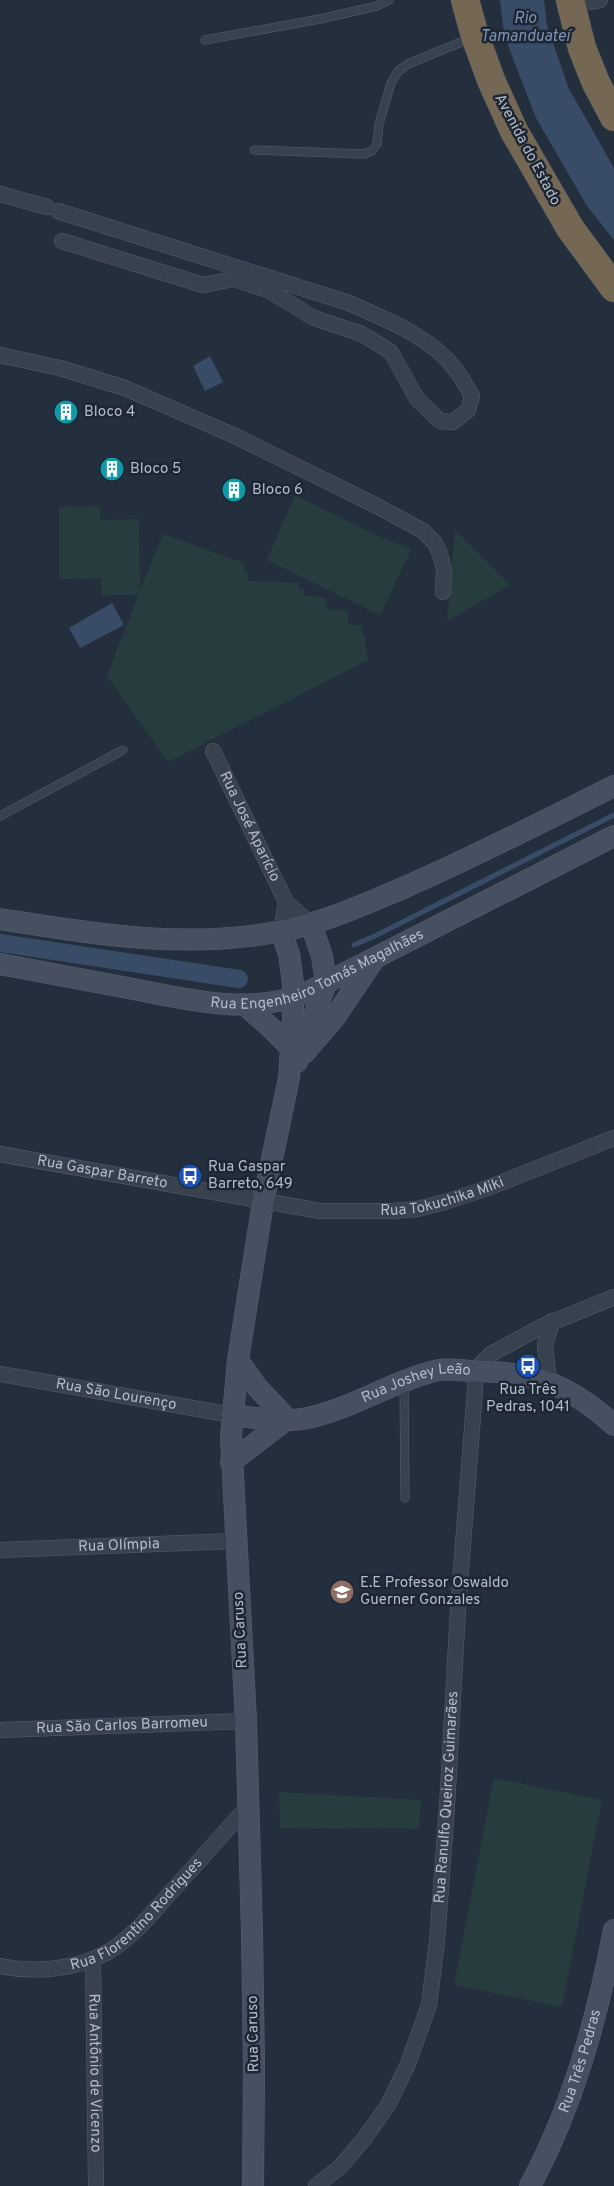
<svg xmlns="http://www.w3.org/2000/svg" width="614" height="2186" font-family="Overpass,sans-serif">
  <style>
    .green { fill: #263c3f }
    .water { fill: #394c67 }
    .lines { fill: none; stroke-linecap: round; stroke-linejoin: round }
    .stream { stroke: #394c67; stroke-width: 5 }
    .canal { stroke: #394c67; stroke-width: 18 }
    .lane-casing { stroke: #565f6c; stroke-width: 9 }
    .street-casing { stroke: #565f6c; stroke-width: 16 }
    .secondary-casing { stroke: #565f6c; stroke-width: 22 }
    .highway-casing { stroke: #434c59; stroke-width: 29 }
    .lane { stroke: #38414e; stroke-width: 8 }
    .street { stroke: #38414e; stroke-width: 15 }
    .secondary { stroke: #465061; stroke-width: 21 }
    .highway { stroke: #746855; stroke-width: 28 }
    .labels { text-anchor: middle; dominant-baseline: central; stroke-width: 5; stroke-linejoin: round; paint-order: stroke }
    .street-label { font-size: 15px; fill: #b4bcc9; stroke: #1d2633 }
    .poi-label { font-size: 15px; fill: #b4bcc9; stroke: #1d2633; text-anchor: start }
    .water-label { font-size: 16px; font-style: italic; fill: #7c92b1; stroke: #1d2633 }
  </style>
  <rect width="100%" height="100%" fill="#242f3e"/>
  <path class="green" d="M295 495 372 533 411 550 380 615 267 560Z
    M100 506V520L139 519 140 591 163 534 244 563 243 570 247 571 248 581 299 583V589H304L303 595 326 598 327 610H348V625H362V635H364L368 660 168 762 107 676 139 594 102 596 101 578 59 579V507Z
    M455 530 510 585 447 621Z
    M494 1778 602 1800 562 2007 454 1985Z
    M279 1792 421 1800 419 1829 280 1828Z"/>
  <path class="water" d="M500 0H544L547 26 569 89 614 168V240L587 206 536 118 504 35Z
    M210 356 223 382 205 391 193 366Z
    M112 603 124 625 80 648 69 628Z"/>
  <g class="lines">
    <path class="stream" d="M354 945 377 935 614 815"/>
    <path class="canal" d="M0 943 239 979"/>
    <defs>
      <path id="lane" d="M205 40 320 19 377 6 389 0
        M254 150 364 154 372 151 377 144 379 124 391 83 398 71 408 64 471 38
        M0 816 123 750
        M404 1384 405 1498"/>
      <g id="street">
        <path d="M572 5 600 0"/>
        <path d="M0 194 47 207"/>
        <path d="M58 211 349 303C386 320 431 336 456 370 462 378 467 388 472 396L468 410 453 422 440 421 417 399 391 352 362 334 314 318 268 290 234 279 203 285 62 241"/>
        <path d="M0 355 60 368 125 388 235 436 375 505 423 531 435 543 440 554 444 569 443 592"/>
        <path id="s1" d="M213 751 286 902 311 924"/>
        <path d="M281 931 286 902"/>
        <path id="s2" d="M0 1154 320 1211H391L417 1209 445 1202 485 1189 614 1138"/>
        <path id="s3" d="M0 1374 232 1415"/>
        <path d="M549 1382 545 1346 552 1321"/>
        <path id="s4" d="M0 1550 236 1541"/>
        <path id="s5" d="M0 1730 246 1721"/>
        <path id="s6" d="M93 1959 96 2186"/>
        <path id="s7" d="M0 1966C35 1973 76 1970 108 1952 132 1938 152 1913 171 1892 197 1864 222 1835 247 1807"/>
        <path id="s8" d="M316 2186 340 2167 364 2139 388 2105 408 2064 429 2005 437 1941 447 1807 458 1609 475 1390 474 1371 491 1354 541 1327 614 1297"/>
      </g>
      <g id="secondary">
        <path d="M0 919C95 934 185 950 282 931 322 923 358 907 396 891 470 859 542 822 614 786"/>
        <path id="s9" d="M0 964C43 972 85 980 128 988 187 999 250 1017 308 992L614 836"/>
        <path d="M246 1006 270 1027 291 1048"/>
        <path d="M304 1053 335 1017 374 959"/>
        <path d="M297 1062 326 983 322 956 311 924"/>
        <path d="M238 1360 256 1386 287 1419"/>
        <path id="s10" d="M232 1415C256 1418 284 1423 308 1418 354 1408 394 1380 439 1370 450 1368 463 1371 473 1371 535 1372 568 1384 614 1425"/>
        <path d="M231 1462 287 1419"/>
        <path d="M253 2186 254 2068 252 1932 246 1721 231 1437 238 1360 263 1202 289 1078 293 1020V983L289 954 281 931"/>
        <path id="s11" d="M530 2186C573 2106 597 2019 614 1930"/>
      </g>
      <path id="highway" d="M465 0 475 36 491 80 514 131 570 228 614 288
        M570 0 582 48 596 83 614 117"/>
    </defs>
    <use href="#lane" class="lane-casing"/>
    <use href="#street" class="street-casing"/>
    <use href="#secondary" class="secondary-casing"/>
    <use href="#highway" class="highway-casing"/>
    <use href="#lane" class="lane"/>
    <use href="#street" class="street"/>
    <use href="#secondary" class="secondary"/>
    <use href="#highway" class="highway"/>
  </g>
  <defs>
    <symbol id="building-disc" viewBox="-11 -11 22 22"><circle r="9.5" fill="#0f9aa8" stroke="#1d2633"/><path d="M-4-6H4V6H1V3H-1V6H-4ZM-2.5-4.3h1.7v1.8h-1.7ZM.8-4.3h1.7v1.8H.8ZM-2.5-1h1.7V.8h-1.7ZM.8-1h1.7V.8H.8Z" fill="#fff"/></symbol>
    <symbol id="bus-disc" viewBox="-11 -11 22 22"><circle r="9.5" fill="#1a4fb4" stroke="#1d2633"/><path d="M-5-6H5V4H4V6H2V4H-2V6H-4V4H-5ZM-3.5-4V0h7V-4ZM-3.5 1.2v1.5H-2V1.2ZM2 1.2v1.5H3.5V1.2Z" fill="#fff"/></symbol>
    <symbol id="school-disc" viewBox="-11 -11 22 22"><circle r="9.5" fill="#8d6e63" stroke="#1d2633"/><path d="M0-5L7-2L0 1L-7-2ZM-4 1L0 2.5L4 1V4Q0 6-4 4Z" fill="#fff"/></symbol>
  </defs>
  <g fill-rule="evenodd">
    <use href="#building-disc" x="52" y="398" width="28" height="28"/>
    <use href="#building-disc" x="98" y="455" width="28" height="28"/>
    <use href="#building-disc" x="220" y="476" width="28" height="28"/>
    <use href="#bus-disc" x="176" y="1162" width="28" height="28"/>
    <use href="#bus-disc" x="514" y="1352" width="28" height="28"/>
    <use href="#school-disc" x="328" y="1578" width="28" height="28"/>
  </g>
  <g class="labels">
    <g class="street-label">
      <text transform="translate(527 150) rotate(62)">Avenida do Estado</text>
      <text stroke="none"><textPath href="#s1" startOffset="84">Rua José Aparício</textPath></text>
      <text stroke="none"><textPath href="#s9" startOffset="328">Rua Engenheiro Tomás Magalhães</textPath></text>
      <text stroke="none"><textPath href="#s2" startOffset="104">Rua Gaspar Barreto</textPath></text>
      <text stroke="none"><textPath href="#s2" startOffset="449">Rua Tokuchika Miki</textPath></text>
      <text stroke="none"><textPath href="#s10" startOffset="191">Rua Joshey Leão</textPath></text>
      <text stroke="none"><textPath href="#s3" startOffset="118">Rua São Lourenço</textPath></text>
      <text stroke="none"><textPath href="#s4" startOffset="119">Rua Olímpia</textPath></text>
      <text transform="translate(241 1630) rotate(-93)">Rua Caruso</text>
      <text stroke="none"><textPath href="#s5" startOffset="122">Rua São Carlos Barromeu</textPath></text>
      <text stroke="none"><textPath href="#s8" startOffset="426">Rua Ranulfo Queiroz Guimarães</textPath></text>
      <text stroke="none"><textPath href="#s7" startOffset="156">Rua Florentino Rodrigues</textPath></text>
      <text transform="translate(254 2034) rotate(-91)">Rua Caruso</text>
      <text stroke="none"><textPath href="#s11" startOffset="135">Rua Três Pedras</textPath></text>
      <text stroke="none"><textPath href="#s6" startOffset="114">Rua Antônio de Vicenzo</textPath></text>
    </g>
    <g class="poi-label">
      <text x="84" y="412">Bloco 4</text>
      <text x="130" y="469">Bloco 5</text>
      <text x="252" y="490">Bloco 6</text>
      <text x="208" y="1167">Rua Gaspar<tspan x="208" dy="17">Barreto, 649</tspan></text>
      <text x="528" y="1390" text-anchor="middle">Rua Três<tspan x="528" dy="17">Pedras, 1041</tspan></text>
      <text x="360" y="1583">E.E Professor Oswaldo<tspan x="360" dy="17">Guerner Gonzales</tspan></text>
    </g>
    <g class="water-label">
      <text x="525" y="19">Rio<tspan x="525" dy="18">Tamanduateí</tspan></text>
    </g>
  </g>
</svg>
